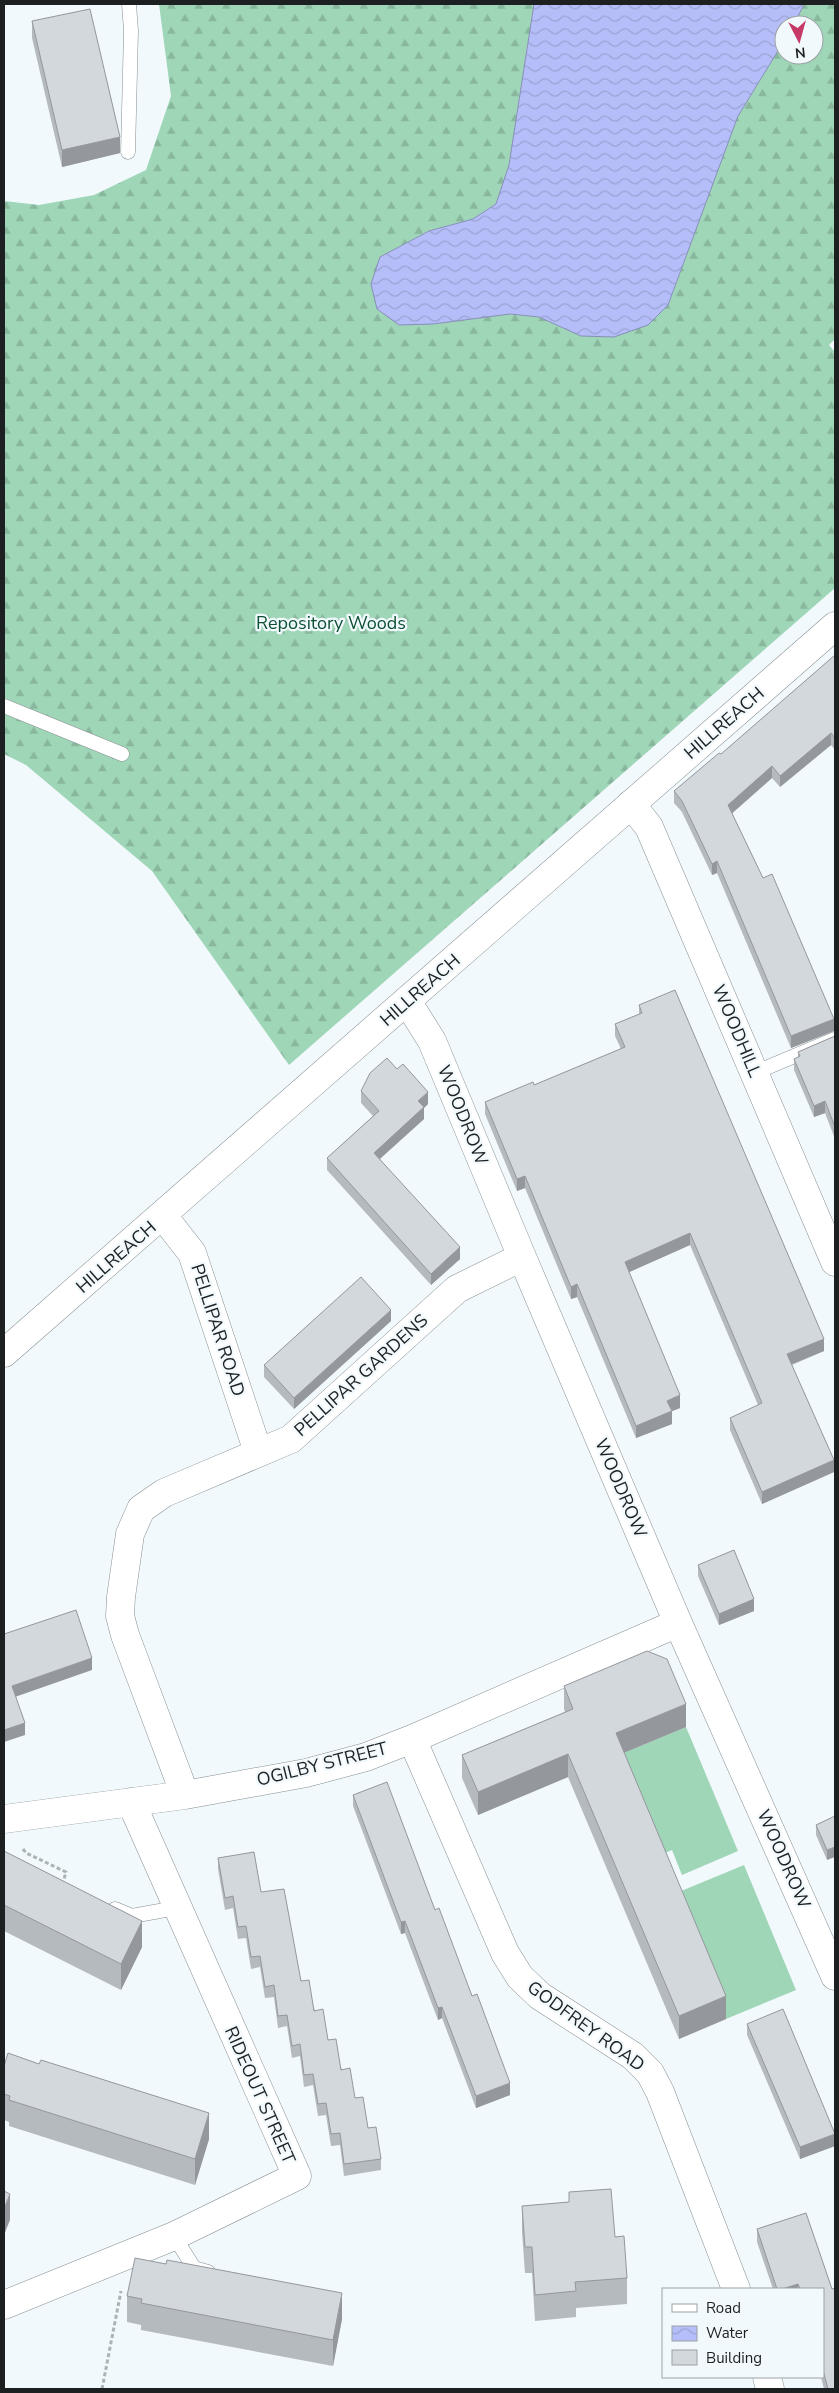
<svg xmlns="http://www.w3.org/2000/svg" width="839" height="2393" font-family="'Nunito Sans',sans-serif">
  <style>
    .grass { fill: #9fd6b8 }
    .forest { fill: url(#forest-firs) }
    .water { fill: url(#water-waves); stroke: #878fb8 }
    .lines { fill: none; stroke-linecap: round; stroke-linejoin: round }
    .service-casing { stroke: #878f91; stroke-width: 15 }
    .minor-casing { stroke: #878f91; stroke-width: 29 }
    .secondary-casing { stroke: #878f91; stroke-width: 29 }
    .path { stroke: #acb3b5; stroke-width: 3; stroke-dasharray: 4 2.5; stroke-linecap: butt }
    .service { stroke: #fff; stroke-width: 14 }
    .minor { stroke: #fff; stroke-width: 28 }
    .secondary { stroke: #fff; stroke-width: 28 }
    .wall { fill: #b5babe }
    .shaded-wall { fill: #94979b }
    .building { fill: #d3d8dd; stroke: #94979b }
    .labels { text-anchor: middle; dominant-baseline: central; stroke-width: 4.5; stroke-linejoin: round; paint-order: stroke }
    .park-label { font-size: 18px; fill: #0e5034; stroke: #f1f9fc }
    .street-label { font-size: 18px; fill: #1d2021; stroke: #f1f9fc }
  </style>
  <defs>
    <pattern id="forest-firs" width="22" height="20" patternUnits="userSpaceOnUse" patternTransform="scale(1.25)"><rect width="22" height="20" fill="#9fd6b8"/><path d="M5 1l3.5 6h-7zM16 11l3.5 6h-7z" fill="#88b79e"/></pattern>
    <pattern id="water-waves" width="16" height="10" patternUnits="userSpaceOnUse" patternTransform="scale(1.25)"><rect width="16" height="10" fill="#b5bef8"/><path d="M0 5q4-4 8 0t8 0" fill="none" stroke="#9ba3d4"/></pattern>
  </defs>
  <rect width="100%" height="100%" fill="#f1f9fc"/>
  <path class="grass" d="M686 1727 738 1851 682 1875 672 1850 658 1856 616 1756Z
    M744 1865 796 1990 726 2019 674 1894Z"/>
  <path class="forest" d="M159 4H534L509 165 496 204 473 219 429 231 380 257 433 324 510 314 539 317 581 336 668 305 738 115 784 41V55H814V25H794L804 4H835V339L829 345 835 352V588L289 1065 152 871 26 765 4 754V201L39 205 94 195 146 170 171 96Z"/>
  <path class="water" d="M534 4H804L794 25H784V41L738 116 668 305 648 325 614 337 581 336 539 317 510 314 433 324 399 325 377 309 371 284 380 257 429 231 473 219 496 204 509 165Z"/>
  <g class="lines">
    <defs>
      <path id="service" d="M128 152 131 31 129 4
        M4 706 122 754
        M754 1073 835 1039
        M115 1909 132 1916 176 1908
        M174 2236 194 2268 208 2272"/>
      <path id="minor" d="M631 804 649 827 835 1262
        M407 1001 432 1041 522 1257 678 1623 835 1976
        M163 1216 192 1253 258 1452
        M412 1739 505 1953 520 1977 540 1996 633 2056 650 2073 660 2092 736 2289
        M185 1795 125 1635 120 1616 121 1597 130 1534 141 1509 164 1493 291 1439 457 1289 522 1257
        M4 1819 185 1795 306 1773 366 1757 412 1739 678 1623
        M4 2305 174 2236 297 2176 131 1802
        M767 2377 770 2389"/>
      <path id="secondary" d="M4 1353 835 626"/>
    </defs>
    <use href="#service" class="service-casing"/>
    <use href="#minor" class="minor-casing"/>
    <use href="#secondary" class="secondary-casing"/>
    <path class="path" d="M23 1849 26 1853 66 1872 63 1883
      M102 2389 121 2291"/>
    <use href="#service" class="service"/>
    <use href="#minor" class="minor"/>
    <use href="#secondary" class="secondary"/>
  </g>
  <path class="wall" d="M32 21 120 153 62 167 32 38Z
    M835 655V750L831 745 780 787 772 778 732 813 834 1031 791 1048 717 873 712 875 682 812 674 803V791L721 754Z
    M639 1005 824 1351 792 1365 834 1472 762 1504 730 1430V1418L758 1405 690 1245 629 1272 680 1408 672 1411V1424L636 1438 577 1297 571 1299 525 1188 517 1191 485 1114V1102L534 1085 621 1049 615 1036V1024L639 1014Z
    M835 1036V1139L825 1113 814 1117 794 1070V1059L798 1057V1052Z
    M361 1091 428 1104 424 1108V1119L380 1159 460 1259 431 1285 327 1170V1158L373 1116 361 1103Z
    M391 1321 294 1409 264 1377V1365Z
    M698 1565 754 1611 719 1625 698 1576Z
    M564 1686 686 1727 624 1753 726 2019 679 2039 568 1777 478 1815 462 1778V1755L565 1712 564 1709Z
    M353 1795 435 1910 472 1996 510 2095 476 2108 442 2018 438 2020 405 1933 401 1934 353 1806Z
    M835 1816 827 1860 816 1835V1825Z
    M4 1851 142 1947 121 1990 4 1931Z
    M218 1858 261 1892 355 2098 381 2159V2170L344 2176 340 2145 331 2146 326 2115 318 2116 313 2085 304 2087 300 2056 292 2058 287 2026 278 2028 274 1997 265 1998 260 1967 251 1969 246 1938 238 1939 233 1908 225 1910 218 1869Z
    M747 2024 835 2146 800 2159 747 2035Z
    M4 2066 209 2139 195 2185 9 2126V2122L4 2120Z
    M569 2192 615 2237 627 2278V2304L576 2308V2317L535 2321 532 2273H525L522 2232V2206L569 2202Z
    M806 2213 832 2289 835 2288V2389H824L821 2377H823V2289H773L757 2242V2229Z
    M166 2264 342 2319 333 2366 141 2330V2325L127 2322V2296Z"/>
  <path class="shaded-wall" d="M120 137V153L62 167V150Z
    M831 733V745L780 787V776Z
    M772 766V778L728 817V805Z
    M717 861V873L712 875V864Z
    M834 1019V1031L791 1048V1036Z
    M428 1092V1104L424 1108V1119L374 1164V1153L418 1101Z
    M825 1101V1113L814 1117V1106Z
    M525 1176V1188L517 1191V1179Z
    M690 1233V1245L625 1274V1262Z
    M460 1247V1259L431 1285V1274Z
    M577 1284V1297L571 1299V1287Z
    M391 1310V1321L294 1409V1398Z
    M824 1339V1351L787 1366V1354Z
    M680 1395V1408L670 1412 672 1411V1424L636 1438V1426L667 1401Z
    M834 1460V1472L762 1504V1492Z
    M754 1599V1611L719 1625V1614Z
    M92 1658V1670L12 1698V1686Z
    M686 1704V1727L616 1756V1733Z
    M25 1723V1735L4 1742V1730Z
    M568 1754V1777L478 1815V1792Z
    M835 1847V1857L827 1860V1850Z
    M142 1921V1947L121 1990V1964Z
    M405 1921V1933L401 1934V1922Z
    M726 1996V2019L679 2039V2016Z
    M442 2007V2018L438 2020V2008Z
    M510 2083V2095L476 2108V2096Z
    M209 2113V2139L195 2185V2159Z
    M835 2134V2146L800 2159V2147Z
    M10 2194V2220L4 2235V2209Z
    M798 2284V2289H782Z
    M342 2293V2319L333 2366V2340Z"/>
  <path class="building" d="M90 9 120 137 62 150 32 21Z
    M835 655V738L831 733 780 776 772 766 728 805 763 878 772 874 834 1019 791 1036 717 861 712 864 682 801 674 791 719 753 721 754Z
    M675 990 824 1339 787 1354 834 1460 762 1492 730 1418 762 1403 690 1233 625 1262 680 1395 667 1401 672 1411 636 1426 577 1284 571 1287 525 1176 517 1179 485 1102 533 1082 534 1085 625 1047 615 1024 642 1013 639 1005Z
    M835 1036V1127L825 1101 814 1106 794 1059 800 1056 798 1052Z
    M387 1058 397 1069 403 1064 428 1092 418 1101 424 1107 374 1153 460 1247 431 1274 327 1158 379 1111 361 1091 370 1073Z
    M361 1277 391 1310 294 1398 264 1365Z
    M734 1550 754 1599 719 1614 698 1565Z
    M76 1610 92 1658 12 1686 25 1723 4 1730V1634Z
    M647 1651 667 1659 686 1704 616 1733 726 1996 679 2016 568 1754 478 1792 462 1755 573 1709 564 1686Z
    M387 1782 435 1910 439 1908 472 1996 477 1994 510 2083 476 2096 442 2007 438 2008 405 1921 401 1922 353 1795Z
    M835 1816V1847L827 1850 816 1825Z
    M4 1851 142 1921 121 1964 4 1905Z
    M254 1852 261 1892 284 1889 301 1981 309 1980 314 2011 323 2009 328 2040 336 2039 341 2070 350 2068 355 2098 363 2097 368 2128 376 2127 381 2159 344 2164 340 2133 331 2134 326 2103 318 2104 313 2074 304 2075 300 2044 292 2046 287 2015 278 2016 274 1985 265 1987 260 1956 251 1957 246 1926 238 1927 233 1896 225 1898 218 1858Z
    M783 2009 835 2134 800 2147 747 2024Z
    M8 2053 39 2064 41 2060 209 2113 195 2159 9 2100 10 2096 4 2094V2066Z
    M611 2189 615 2237 624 2236 627 2278 575 2282 576 2291 535 2295 532 2247H525L522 2206 569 2202V2192Z
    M4 2191 10 2194 4 2209Z
    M806 2213 832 2289 835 2288V2389H828L823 2370V2289H800L798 2284 782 2289H777L757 2229Z
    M135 2258 166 2264 167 2260 342 2293 333 2340 141 2303 142 2299 127 2296Z"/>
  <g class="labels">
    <g class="park-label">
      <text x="331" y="623">Repository Woods</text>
    </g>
    <g class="street-label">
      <text transform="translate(724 723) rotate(-41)">HILLREACH</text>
      <text transform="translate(420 990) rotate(-41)">HILLREACH</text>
      <text transform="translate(737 1031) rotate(67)">WOODHILL</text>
      <text transform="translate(463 1115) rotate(68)">WOODROW</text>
      <text transform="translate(116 1257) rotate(-41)">HILLREACH</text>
      <text transform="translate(218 1330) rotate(72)">PELLIPAR ROAD</text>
      <text transform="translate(361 1375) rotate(-42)">PELLIPAR GARDENS</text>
      <text transform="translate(621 1488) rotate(67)">WOODROW</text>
      <text transform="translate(322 1764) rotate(-14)">OGILBY STREET</text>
      <text transform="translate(784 1859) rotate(66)">WOODROW</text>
      <text transform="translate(586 2026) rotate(36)">GODFREY ROAD</text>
      <text transform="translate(260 2095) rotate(66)">RIDEOUT STREET</text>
    </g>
  </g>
  <rect width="839" height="2393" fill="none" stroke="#1d2021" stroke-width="10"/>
  <rect x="662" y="2288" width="162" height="90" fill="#f1f9fc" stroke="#9ca2a4"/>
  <rect x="672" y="2304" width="25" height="8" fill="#ffffff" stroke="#9ca2a4"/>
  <text x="706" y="2313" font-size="15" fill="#1d2021">Road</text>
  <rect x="672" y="2326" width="25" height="15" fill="url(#water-waves)" stroke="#9ca2a4"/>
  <text x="706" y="2338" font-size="15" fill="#1d2021">Water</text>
  <rect x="672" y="2350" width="25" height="15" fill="#d3d8dd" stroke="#9ca2a4"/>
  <text x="706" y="2363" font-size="15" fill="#1d2021">Building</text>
  <g transform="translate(799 40) rotate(174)"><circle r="24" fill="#f1f9fc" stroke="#9ca2a4"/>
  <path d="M0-4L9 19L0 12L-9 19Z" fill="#c63866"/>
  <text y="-8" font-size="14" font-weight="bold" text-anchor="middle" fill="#1d2021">N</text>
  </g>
</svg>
